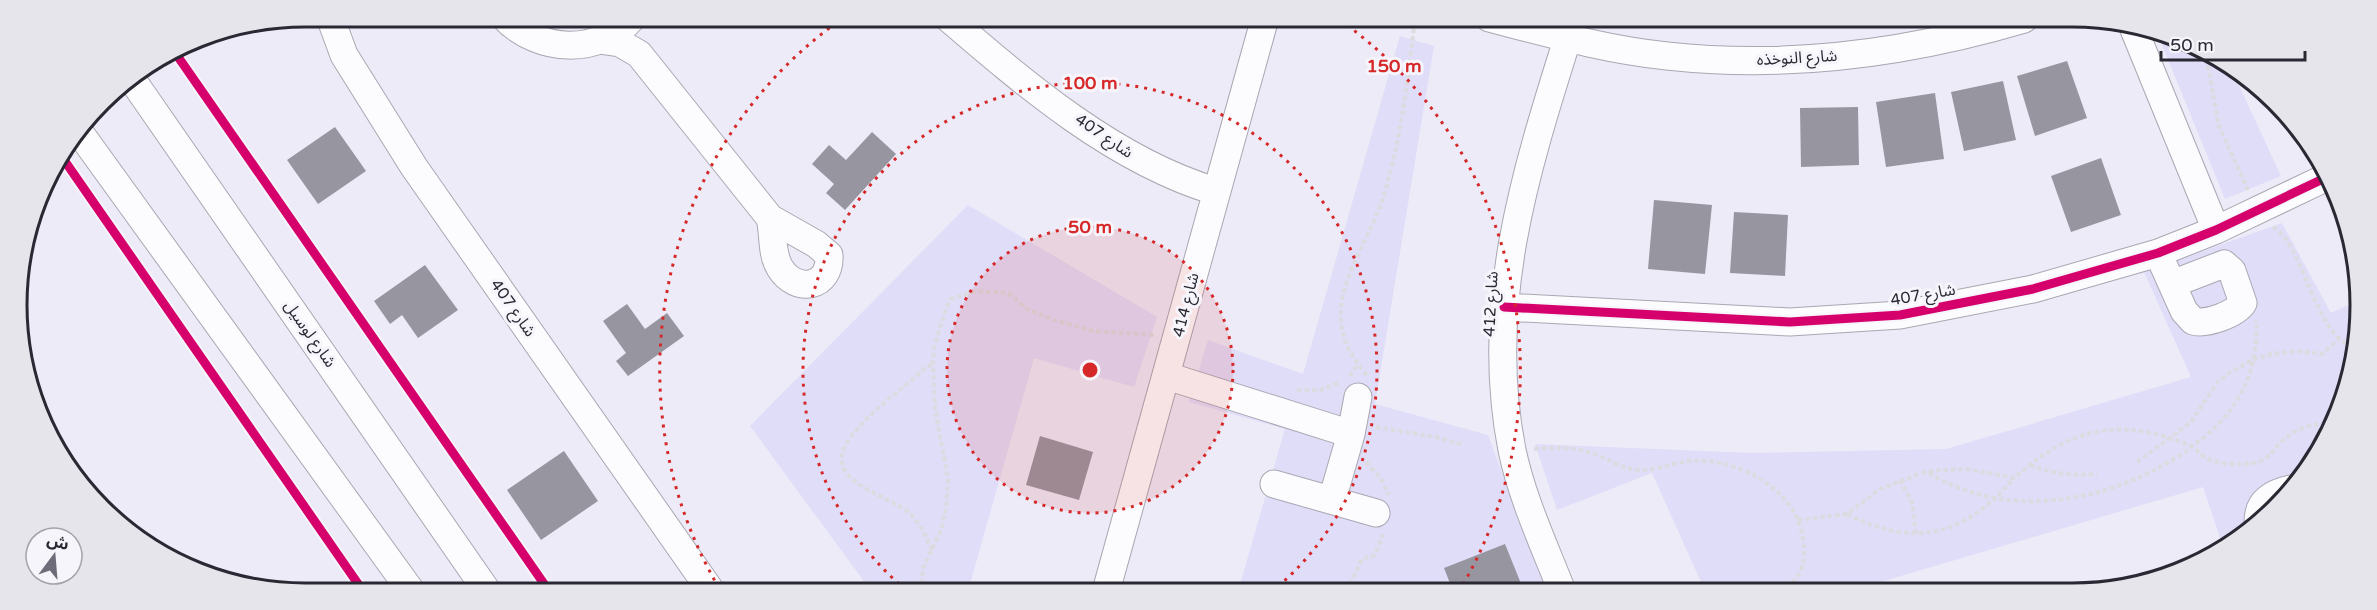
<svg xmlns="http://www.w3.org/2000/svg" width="2377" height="610" font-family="'Varela Round','Noto Sans Arabic',sans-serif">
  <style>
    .green { fill: #e0ddf9 }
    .building { fill: #9796a0 }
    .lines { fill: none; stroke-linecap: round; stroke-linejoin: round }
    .minor-casing { stroke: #a9a7b2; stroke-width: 29 }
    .path { stroke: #dcdbdf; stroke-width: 4; stroke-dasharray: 4.5 3; stroke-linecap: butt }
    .minor { stroke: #fcfcfe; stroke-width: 27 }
    .cycleway-casing { stroke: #f6f5fb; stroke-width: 13 }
    .cycleway { stroke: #d6006c; stroke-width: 9 }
    .ring { fill: none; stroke: #d62828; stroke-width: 3; stroke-dasharray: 3 6 }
    .labels { text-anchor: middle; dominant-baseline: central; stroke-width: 6; stroke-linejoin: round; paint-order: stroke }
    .street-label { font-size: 16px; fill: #2a2833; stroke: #f6f5fb }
    .rim { fill: none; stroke: #2a2833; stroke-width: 3 }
    .centre { fill: #d62828; stroke: #f6f5fb; stroke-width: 3 }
    .ring-label { font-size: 18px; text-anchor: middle; font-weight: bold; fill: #d62828; stroke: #f6f5fb; stroke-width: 6; stroke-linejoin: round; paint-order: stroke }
  </style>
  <rect width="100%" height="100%" fill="#ecebf7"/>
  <path class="green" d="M2158 35 2217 55 2231 68 2281 176 2225 199Z
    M1400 36 1434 46 1375 404 1488 435 1546 591H1238L1285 429 1189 402 1208 340 1303 374Z
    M968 205 1157 317 1134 387 1034 358 968 591H871L750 426Z
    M2282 223 2331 313 2355 302 2358 343 2331 433 2276 509 2223 547 2203 487 1850 591H1705L1652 473 1557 510 1535 444 1752 453 1946 449 2191 377 2144 272Z"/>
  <path class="building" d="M2067 61 2087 118 2035 136 2017 76Z
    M2003 81 2016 140 1964 151 1951 92Z
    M1935 93 1944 159 1886 167 1876 102Z
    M1858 107 1859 165 1801 167 1800 108Z
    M335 127 366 171 318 204 287 160Z
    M872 132 896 154 845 210 826 193 834 184 812 164 829 145 846 160Z
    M2101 158 2121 215 2071 232 2051 176Z
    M1654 200 1712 205 1705 274 1648 269Z
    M1734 212 1788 215 1785 276 1730 273Z
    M425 265 458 310 418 338 402 315 390 324 374 301Z
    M627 304 645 329 667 313 684 336 628 376 616 361 626 353 603 321Z
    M1040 436 1093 452 1079 500 1026 485Z
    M564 451 598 501 541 540 507 490Z
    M1505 544 1524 591H1453L1444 568Z"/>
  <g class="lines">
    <defs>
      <path id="minor" d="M330 17 344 55 414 167 711 591
        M504 17C538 53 600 56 633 17
        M947 17C1026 85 1115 161 1215 191
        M1489 18C1547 33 1607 50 1667 56 1786 69 1909 53 2024 19
        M2133 27 2216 230
        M599 40 620 43 639 54 770 218C774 234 771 254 780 268 796 294 831 288 829 255L816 244 770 218
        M131 78 487 591
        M80 133 411 591
        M2158 253 2184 311 2193 321C2206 325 2236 314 2243 303L2232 271 2224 264 2172 284
        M1504 307 1790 322 1900 315 2033 289 2158 253 2216 230 2325 178
        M1167 376 1351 434
        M1274 484 1376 513
        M1332 500 1351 434 1358 397
        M2258 522C2258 501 2272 493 2291 489
        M1106 591 1265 18
        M1562 591C1544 545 1522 498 1512 450 1482 298 1529 161 1574 18"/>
    </defs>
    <use href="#minor" class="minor-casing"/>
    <path class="path" d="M2205 51 2219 126 2248 190
      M2273 227C2301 243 2312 316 2340 339 2345 343 2351 346 2356 349
      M1367 375C1350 355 1339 337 1341 309 1342 277 1372 232 1383 198 1401 140 1408 78 1415 18
      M1350 376 1358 364
      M1297 390H1320L1339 383
      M1376 427 1436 437 1461 444
      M1534 449C1556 447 1576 447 1597 455 1608 459 1619 467 1631 469 1651 473 1670 463 1689 461 1735 457 1793 487 1802 534 1807 558 1804 574 1785 591
      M1366 462 1381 479 1389 495
      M2137 462 2190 423 2218 382 2229 373 2252 360 2272 354 2297 351 2322 354 2339 339
      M2030 465C2053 474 2072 476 2097 474
      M1929 473C2008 522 2110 502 2183 453 2231 421 2260 380 2256 320
      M1900 480 1912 502 1916 534
      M1847 514C1915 549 1966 535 2014 478
      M1798 520 1847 514 1880 489 1927 471 1967 469 2014 478C2071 428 2117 416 2189 445 2195 447 2198 452 2203 456 2215 464 2229 464 2243 464 2273 463 2269 450 2287 437 2300 426 2317 424 2334 422
      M932 550C926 537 920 522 908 512 887 494 818 481 850 438 871 409 902 391 927 366L933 365
      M920 591 923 568 941 530 946 508 948 480 935 408 933 365 934 348 946 308 951 299 976 291 1009 293 1027 309 1057 321 1093 331 1156 335
      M1347 591 1362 559 1375 555 1383 534"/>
    <use href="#minor" class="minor"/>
    <defs>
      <path id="cycleway" d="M174 51 549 591
        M62 157 363 591
        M1504 307 1790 322 1900 315 2033 289 2158 253 2216 230 2325 178"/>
    </defs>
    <use href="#cycleway" class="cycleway-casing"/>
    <use href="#cycleway" class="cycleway"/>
  </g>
  <circle cx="1090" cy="370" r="143" fill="#d62828" fill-opacity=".12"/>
  <g class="ring">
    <circle cx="1090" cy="370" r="143"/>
    <path d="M906 590A287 287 0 1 1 1274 590"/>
    <path d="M719 588A430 430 0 0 1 843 18M1340 20A430 430 0 0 1 1461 588"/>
  </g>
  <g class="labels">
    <g class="street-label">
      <text transform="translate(1797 58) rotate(-3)">شارع النوخذه</text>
      <text transform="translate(1104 136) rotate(34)">شارع 407</text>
      <text transform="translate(1923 295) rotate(-10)">شارع 407</text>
      <text transform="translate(1491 304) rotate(-87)">شارع 412</text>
      <text transform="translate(1186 305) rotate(-76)">شارع 414</text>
      <text transform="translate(513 308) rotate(55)">شارع 407</text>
      <text transform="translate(310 334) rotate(55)">شارع لوسيل</text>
    </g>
  </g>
  <path d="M0 0H2377V610H0ZM305 27H2072A278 278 0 0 1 2350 305V305A278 278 0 0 1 2072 583H305A278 278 0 0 1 27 305V305A278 278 0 0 1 305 27Z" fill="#e6e5eb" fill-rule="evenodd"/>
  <path class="rim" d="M305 27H2072A278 278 0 0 1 2350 305V305A278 278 0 0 1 2072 583H305A278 278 0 0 1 27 305V305A278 278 0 0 1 305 27Z"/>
  <circle cx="1090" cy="370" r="9" class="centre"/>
  <g class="ring-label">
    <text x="1394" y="72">150 m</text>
    <text x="1090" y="89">100 m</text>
    <text x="1090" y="233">50 m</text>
  </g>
  <g transform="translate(54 556) rotate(16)"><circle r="28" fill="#f6f5fb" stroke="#a4a3ab" stroke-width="1.5"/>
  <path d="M0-4.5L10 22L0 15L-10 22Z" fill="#6e6c78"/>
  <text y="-9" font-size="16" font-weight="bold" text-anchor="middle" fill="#2a2833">ش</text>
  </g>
  <path d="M2161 51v9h144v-9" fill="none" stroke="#2a2833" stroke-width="3"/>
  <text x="2170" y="51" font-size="18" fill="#2a2833" stroke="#f6f5fb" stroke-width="4.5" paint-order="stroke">50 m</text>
</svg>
